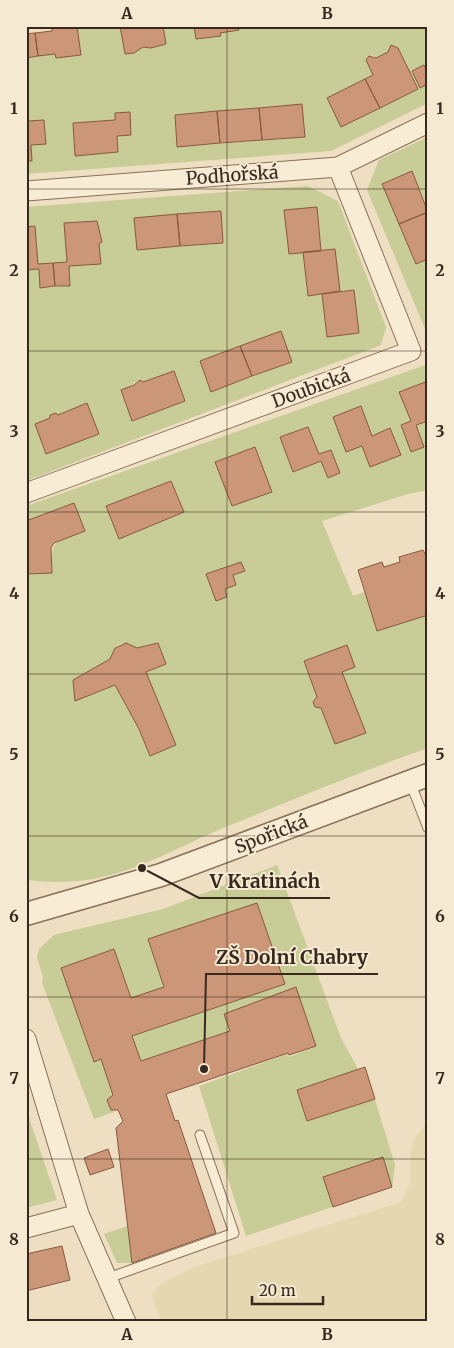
<svg xmlns="http://www.w3.org/2000/svg" width="454" height="1348" font-family="Merriweather,serif">
  <style>
    .farmland { fill: #e4d8b0 }
    .green { fill: #c8cc96; fill-rule: evenodd }
    .building { fill: #cc9778; stroke: #87583f }
    .lines { fill: none; stroke-linecap: round; stroke-linejoin: round }
    .service-casing { stroke: #887059; stroke-width: 11 }
    .minor-casing { stroke: #887059; stroke-width: 21 }
    .tertiary-casing { stroke: #887059; stroke-width: 25 }
    .service { stroke: #f9ecd5; stroke-width: 9 }
    .minor { stroke: #f9ecd5; stroke-width: 19 }
    .tertiary { stroke: #f9ecd5; stroke-width: 22 }
    .grid { fill: none; stroke: #38291e; stroke-width: 1; stroke-opacity: 0.55 }
    .labels { text-anchor: middle; dominant-baseline: central; stroke-width: 4; stroke-linejoin: round; paint-order: stroke }
    .street-label { font-size: 18px; fill: #38291e; stroke: #f5e9d2 }
    .leader { fill: none; stroke: #38291e; stroke-width: 2 }
    .callout-dot { fill: #38291e; stroke: #f5e9d2; stroke-width: 2 }
    .callout-label { font-size: 19px; text-anchor: middle; font-weight: bold; fill: #38291e; stroke: #f5e9d2; stroke-width: 4; stroke-linejoin: round; paint-order: stroke }
    .neatline { fill: none; stroke: #38291e; stroke-width: 2 }
    .grid-label { font-size: 16px; text-anchor: middle; font-weight: bold; fill: #38291e }
  </style>
  <rect width="100%" height="100%" fill="#eedfc2"/>
  <path class="farmland" d="M428 1122V1322H162L155 1307 152 1293 164 1282 197 1266 401 1202 410 1183V1156L415 1137Z"/>
  <path class="green" d="M77 26H120L125 54 134 53 143 47 151 48 165 44 163 26H194L197 39 221 36 220 33 239 30 238 26H428V73L424 65 412 71 420 88 428 84V103L331 151 26 174V162L32 161 31 145 46 143 44 120 28 121 29 129H26V58L55 54 56 58ZM391 45 398 48 418 89 341 127 327 98 373 75 367 63V58L372 55 376 58 388 52ZM302 105 304 137 177 147 175 115ZM130 112 131 135 117 136 118 152 75 156 73 123 115 120Z
    M428 137V209L412 171 382 184 416 264 428 259V278L425 279 428 284V336L367 190 379 160Z
    M308 186 338 201 386 327 381 345 26 481V270L39 269 41 288 70 286 69 266 101 264 99 244 102 241 97 221 64 223 67 262 38 264 35 226 26 227V207ZM316 207 321 250 335 249 340 291 354 290 359 333 327 337 322 294 307 295 303 252 289 254 284 211ZM220 211 223 243 137 250 134 218ZM240 346 292 362 211 392 200 361ZM174 371 185 401 132 421 121 391 140 380 143 382ZM87 404 46 454 35 424 50 418 51 415 56 413 58 415Z
    M428 364V381L400 392 411 421 401 425 411 451 416 425 428 421V490L408 494 322 521 353 596 364 592 377 630 428 615V748C362 771 297 798 233 824 158 854 114 891 28 880L26 878V574L52 573C51 538 53 543 85 531L74 503 26 521V506ZM361 407 372 436 390 428 400 455 370 466 362 446 346 452 333 417ZM308 427 319 454 331 450 340 473 328 478 321 461 293 472 280 437ZM215 462 272 491 232 506ZM171 481 183 512 119 539 106 506ZM241 562 245 571 233 575 236 585 225 589 227 597 216 601 206 575ZM122 643 137 648 158 643 166 664 146 672 175 745 150 756 139 729 115 685 75 700 73 680 110 659 115 647ZM347 645 342 672 366 733 335 744 321 708 315 707 313 702 317 697 304 661Z
    M277 865 341 1038 358 1069 365 1067 395 1165 392 1187 246 1236 199 1086 287 1054 289 1057 316 1046 296 988 224 1014 230 1031 141 1061 132 1036 285 984 257 903 148 939 164 987 131 998 114 949 61 968 93 1061 101 1059 113 1095 107 1100 114 1112 94 1119 42 983 43 977 37 957 39 949 54 935 163 909Z
    M26 1109 57 1200 26 1208Z
    M127 1226 132 1263H117L104 1234Z"/>
  <path class="building" d="M52 26H77L81 55 56 58 55 54 38 56 35 33 52 31Z
    M120 26H163L166 44 151 48 143 47 134 53 125 54Z
    M194 26H238L239 30 220 33 221 36 196 39Z
    M35 33 38 56 26 58V34Z
    M391 45 398 48 418 89 380 108 365 79 373 75 366 60 369 56 376 58 388 52Z
    M424 65 428 73V84L420 88 412 71Z
    M365 79 380 108 341 127 327 98Z
    M302 104 305 137 262 140 259 108Z
    M259 108 262 140 220 143 217 111Z
    M217 111 220 143 177 147 175 115Z
    M130 112 131 135 117 136 118 152 75 156 73 123 115 120V113Z
    M44 120 46 144 31 145 32 161H26L28 121Z
    M412 171 428 212 399 224 382 184Z
    M317 207 321 251 289 254 284 210Z
    M221 211 223 243 180 246 177 214Z
    M428 212V259L416 264 399 224Z
    M177 214 180 246 137 250 134 218Z
    M97 221 102 242 99 244 101 264 69 266 70 286H55L53 263 67 262 64 223Z
    M35 226 38 264 53 263 55 286 40 288 39 269 26 270V227Z
    M335 249 340 291 308 296 303 252Z
    M354 290 359 333 327 337 322 294Z
    M281 331 292 362 252 376 240 346Z
    M240 346 252 376 211 392 200 361Z
    M174 371 185 401 132 421 121 390 134 385 140 380 143 382Z
    M428 381V421L416 425 424 447 411 452 401 425 411 421 399 392Z
    M87 403 99 434 46 454 35 424 50 418V415L56 413 58 415Z
    M361 406 372 436 390 428 401 455 370 467 362 446 346 452 333 417Z
    M308 427 319 454 331 450 340 473 328 478 321 461 293 472 280 437Z
    M255 447 272 492 232 506 215 462Z
    M171 481 184 512 119 539 106 506Z
    M74 503 85 531 54 543 51 548 52 573 26 574V521Z
    M423 550 428 560V615L377 631 358 570 382 562 384 567 400 562 399 557Z
    M241 562 245 571 233 575 236 585 225 589 227 597 216 601 206 574Z
    M126 643 137 648 158 643 166 664 146 672 176 745 150 756 139 729 115 685 75 701 73 680 110 659 115 648Z
    M347 645 355 667 342 672 366 733 335 744 321 708 315 707 313 702 317 697 304 661Z
    M257 903 285 984 132 1036 141 1061 230 1031 224 1014 296 987 316 1046 289 1055 288 1053 166 1094 175 1121 178 1120 216 1233 132 1263 116 1128 123 1121 118 1110H111L107 1100 113 1095 101 1059 94 1062 61 968 114 949 131 998 164 987 148 939Z
    M365 1067 375 1099 307 1121 297 1090Z
    M108 1149 114 1167 90 1175 84 1158Z
    M383 1157 392 1187 333 1207 323 1177Z
    M62 1246 70 1280 26 1291V1254Z"/>
  <g class="lines">
    <defs>
      <path id="service" d="M410 782 428 828
        M108 1278 234 1233 200 1135"/>
      <path id="minor" d="M26 191 338 167 428 123
        M26 493 411 351 338 167
        M26 1039 79 1214 126 1322
        M26 1228 79 1214"/>
      <path id="tertiary" d="M26 914 161 875 428 775"/>
    </defs>
    <use href="#service" class="service-casing"/>
    <use href="#minor" class="minor-casing"/>
    <use href="#tertiary" class="tertiary-casing"/>
    <use href="#service" class="service"/>
    <use href="#minor" class="minor"/>
    <use href="#tertiary" class="tertiary"/>
  </g>
  <path class="grid" d="M227 26V1322M26 189H428M26 351H428M26 512H428M26 674H428M26 836H428M26 997H428M26 1159H428"/>
  <g class="labels">
    <g class="street-label">
      <text transform="translate(232 175) rotate(-4)">Podhořská</text>
      <text transform="translate(311 388) rotate(-20)">Doubická</text>
      <text transform="translate(271 834) rotate(-21)">Spořická</text>
    </g>
  </g>
  <path class="leader" d="M142 868L199 898H330M204 1069L206 974H378"/>
  <g class="callout-dot">
    <circle cx="142" cy="868" r="5"/>
    <circle cx="204" cy="1069" r="5"/>
  </g>
  <g class="callout-label">
    <text x="265" y="888">V Kratinách</text>
    <text x="292" y="964">ZŠ Dolní Chabry</text>
  </g>
  <rect width="454" height="1348" fill="none" stroke="#f5e9d2" stroke-width="55"/>
  <path d="M252 1296v8h71v-8" fill="none" stroke="#38291e" stroke-width="2.5"/>
  <text x="259" y="1296" font-size="15" fill="#38291e" stroke="#f5e9d2" stroke-width="4" paint-order="stroke">20 m</text>
  <rect x="28" y="28" width="398" height="1292" class="neatline"/>
  <g class="grid-label">
    <text x="127" y="19">A</text>
    <text x="327" y="19">B</text>
    <text x="14" y="114">1</text>
    <text x="440" y="114">1</text>
    <text x="14" y="276">2</text>
    <text x="440" y="276">2</text>
    <text x="14" y="437">3</text>
    <text x="440" y="437">3</text>
    <text x="14" y="599">4</text>
    <text x="440" y="599">4</text>
    <text x="14" y="760">5</text>
    <text x="440" y="760">5</text>
    <text x="14" y="922">6</text>
    <text x="440" y="922">6</text>
    <text x="14" y="1084">7</text>
    <text x="440" y="1084">7</text>
    <text x="14" y="1245">8</text>
    <text x="440" y="1245">8</text>
    <text x="127" y="1340">A</text>
    <text x="327" y="1340">B</text>
  </g>
</svg>
